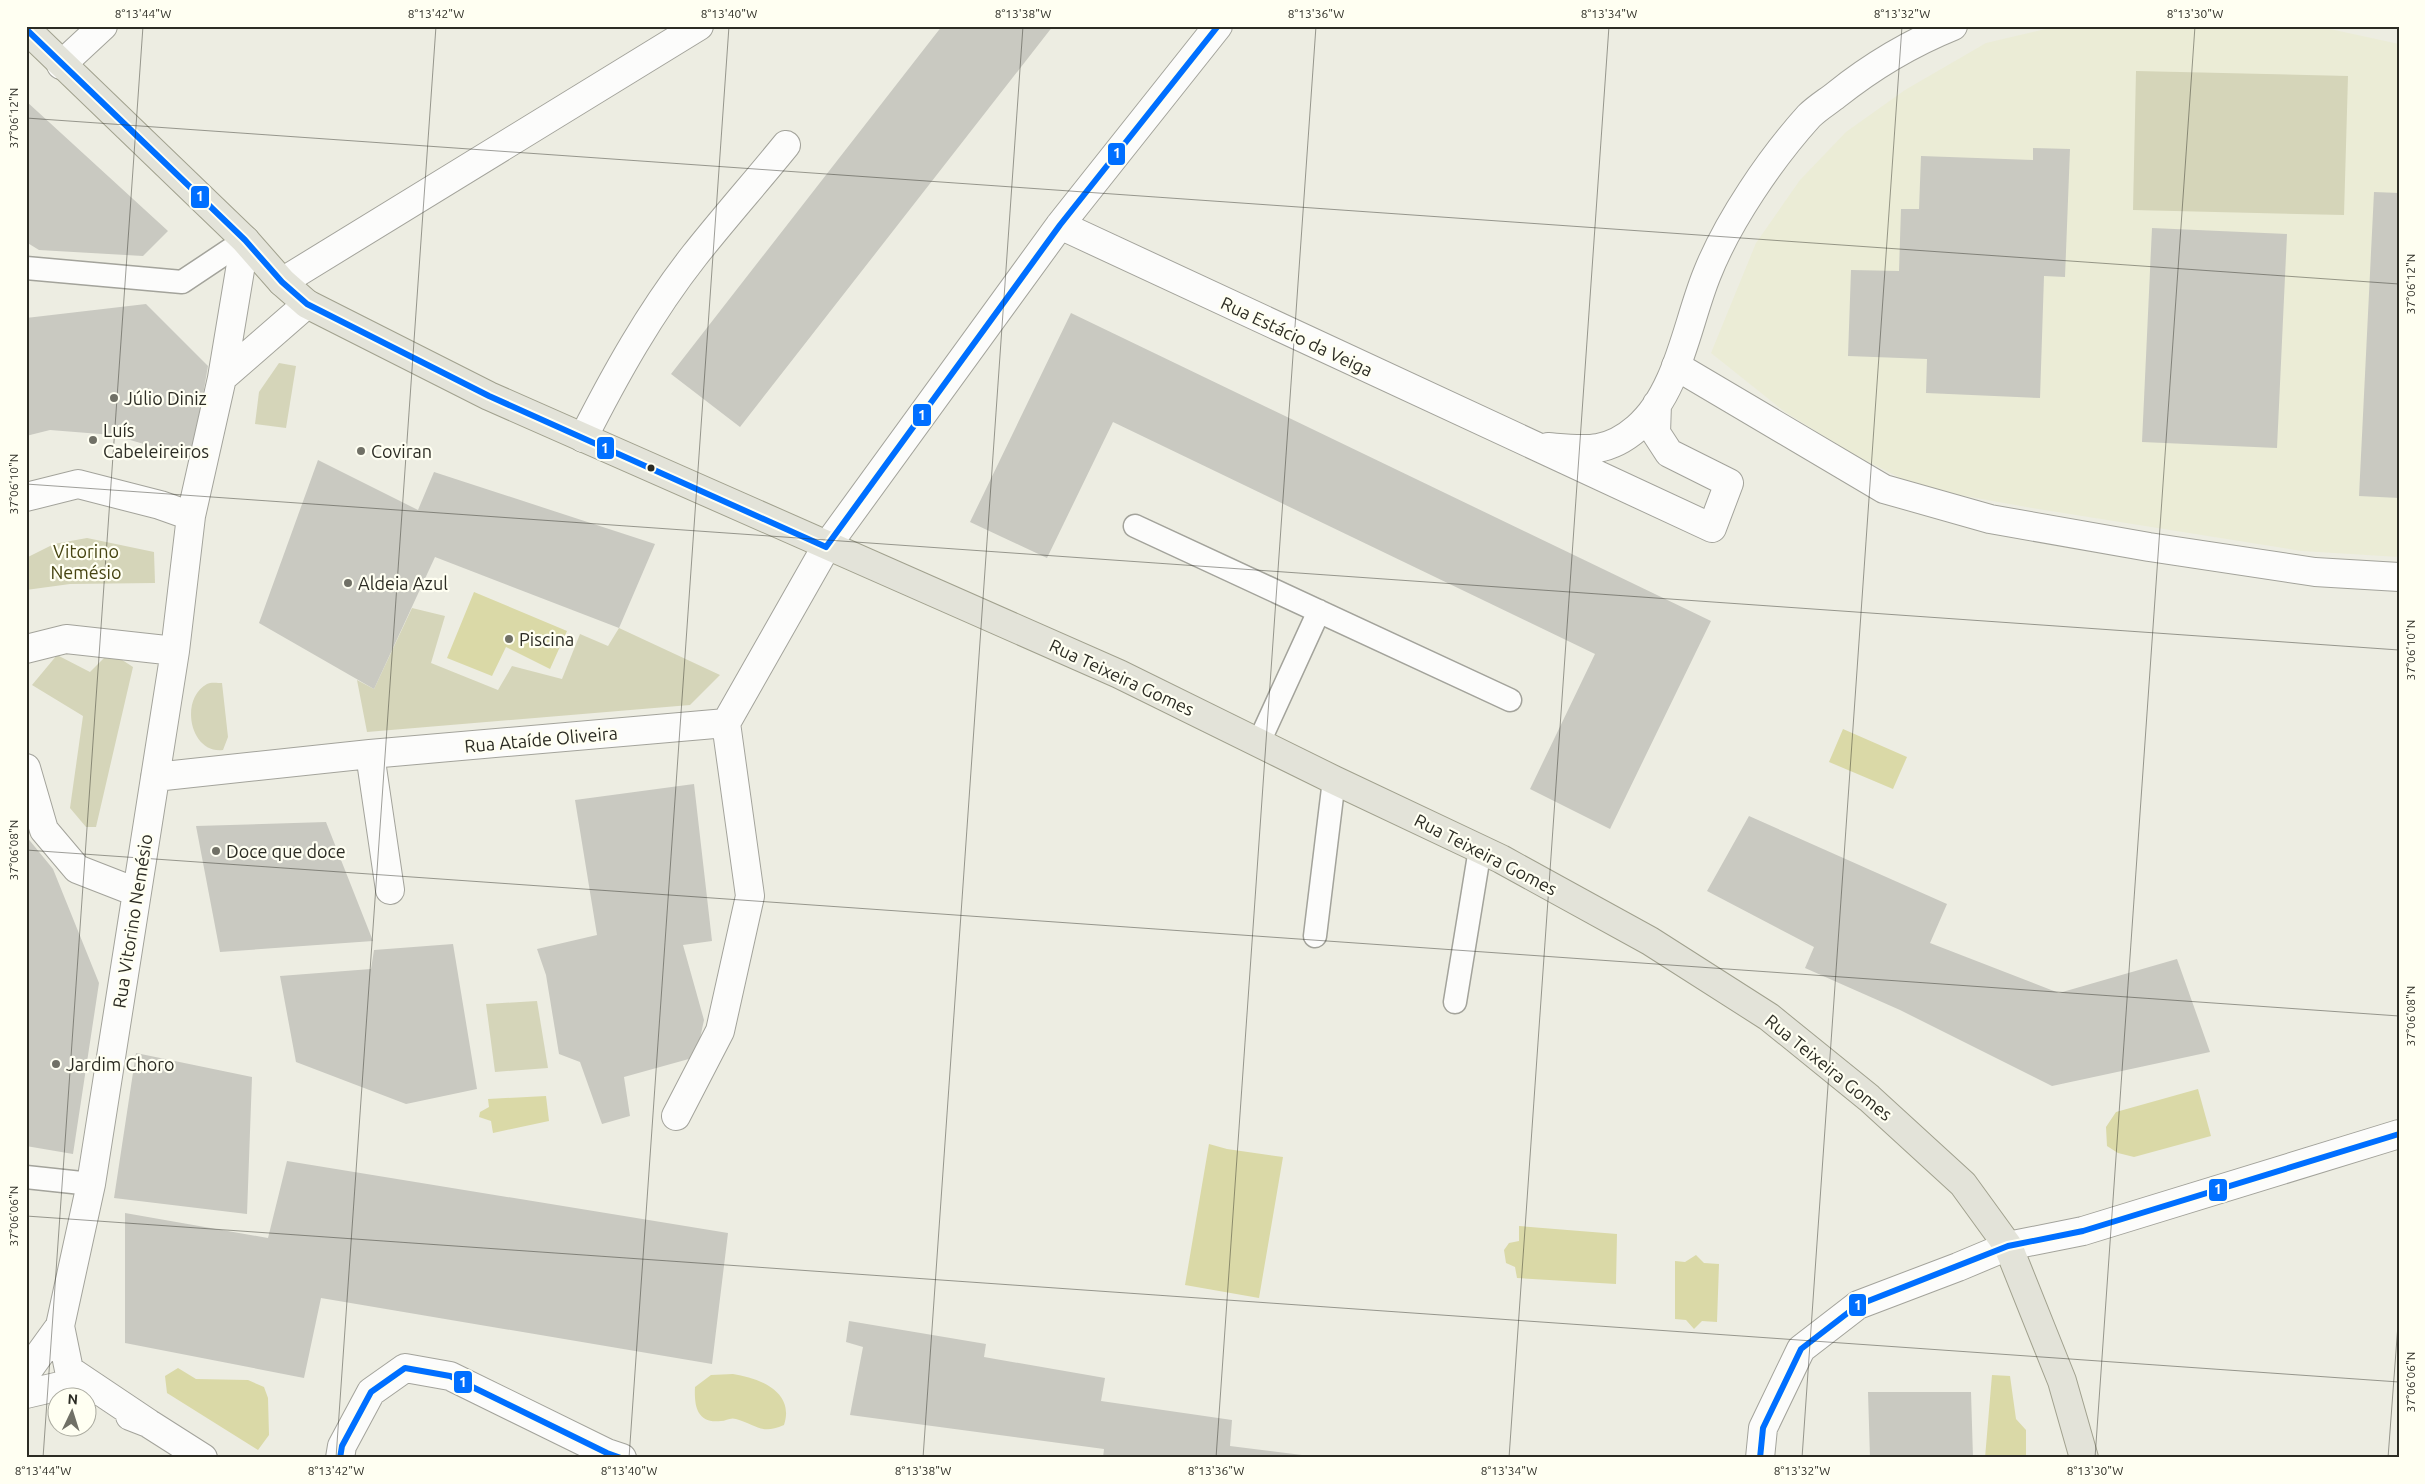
<svg xmlns="http://www.w3.org/2000/svg" width="2425" height="1484" font-family="Ubuntu,sans-serif">
  <style>
    .built { fill: #ebecd6 }
    .green { fill: #d5d5b9 }
    .water { fill: #dad9a7 }
    .building { fill: #c9c9c1 }
    .lines { fill: none; stroke-linecap: round; stroke-linejoin: round }
    .service-casing { stroke: #a3a39b; stroke-width: 25 }
    .pedestrian-casing { stroke: #a3a39b; stroke-width: 30 }
    .minor-casing { stroke: #a3a39b; stroke-width: 30 }
    .primary-casing { stroke: #a1a18e; stroke-width: 30 }
    .service { stroke: #fcfcfb; stroke-width: 22 }
    .pedestrian { stroke: #fcfcfb; stroke-width: 28 }
    .minor { stroke: #fcfcfb; stroke-width: 28 }
    .primary { stroke: #e3e3d9; stroke-width: 28 }
    .bus-1-casing { stroke: #fffff2; stroke-width: 10 }
    .bus-1 { stroke: #006fff; stroke-width: 6 }
    .ticks { fill: none; stroke: #2c2c24; stroke-width: 1; stroke-opacity: 0.45 }
    .poi-dot { fill: #707066; stroke: #fffff2; stroke-width: 2 }
    .bus-dot { fill: #2c2c24; stroke: #fffff2; stroke-width: 2 }
    .labels { text-anchor: middle; dominant-baseline: central; stroke-width: 4.5; stroke-linejoin: round; paint-order: stroke }
    .street-label { font-size: 18px; fill: #2c2c24; stroke: #fffff2 }
    .poi-label { font-size: 18px; fill: #2c2c24; stroke: #fffff2; text-anchor: start }
    .park-label { font-size: 18px; fill: #474512; stroke: #fffff2 }
    .line-badge { stroke: #fffff2; stroke-width: 2 }
    .badge-label { font-size: 14px; text-anchor: middle; font-weight: bold; fill: #fff }
    .neatline { fill: none; stroke: #2c2c24; stroke-width: 2 }
    .ticks-label { font-size: 12px; text-anchor: middle; fill: #2c2c24 }
  </style>
  <rect width="100%" height="100%" fill="#edede2"/>
  <path class="built" d="M2058 26H2316L2399 44V557L2302 551 2032 508 1920 488 1853 454 1785 412 1711 353 1756 243 1800 180 1846 132 1905 90 1986 43Z"/>
  <path class="green" d="M2136 71 2348 76 2344 215 2133 210Z
    M279 363 296 366 286 428 255 424 259 392Z
    M87 538 154 552 155 583 70 584 26 590V558L54 544Z
    M412 608 445 616 431 663 498 690 512 666 562 679 580 634 608 646 619 628 720 675 690 705 367 732 357 680 374 689Z
    M110 652 133 667 96 827H86L70 808 83 716 32 685 57 655 90 672Z
    M222 683 228 737 223 750C190 754 179 699 207 684 210 682 218 683 222 683Z
    M537 1001 548 1068 495 1072 486 1004Z"/>
  <path class="water" d="M474 592 567 631 550 669 506 647 492 676 447 658Z
    M1843 729 1907 757 1893 789 1829 762Z
    M2198 1089 2211 1136 2134 1157 2118 1153 2107 1146 2106 1127 2116 1112Z
    M546 1096 549 1121 493 1133 491 1121 479 1117 480 1112 489 1107 488 1099Z
    M1209 1144 1227 1149 1283 1157 1259 1298 1185 1285Z
    M1519 1226 1617 1234 1616 1284 1517 1278 1515 1267 1506 1263 1504 1250 1509 1243 1519 1241Z
    M1696 1255 1704 1263 1719 1264 1717 1322 1702 1321 1694 1329 1686 1320 1675 1319V1261L1685 1262Z
    M178 1368 196 1379 248 1380 264 1387 268 1398 269 1435 258 1450 167 1393 165 1376Z
    M733 1374C760 1378 795 1392 784 1425 761 1435 757 1425 736 1419 730 1417 726 1421 721 1421 697 1424 694 1406 695 1387L711 1375Z
    M1992 1375 2010 1376 2016 1419 2026 1430V1458H1985Z"/>
  <path class="building" d="M942 26H1053L740 427 671 374Z
    M26 101 168 231 143 256 39 250 26 242Z
    M2033 148 2070 149 2065 277 2044 276 2040 398 1926 393 1927 359 1848 356 1851 270 1899 271 1901 209H1919L1921 156 2033 160Z
    M2374 192 2399 193V498L2359 496Z
    M2152 228 2287 234 2277 448 2142 442Z
    M146 304 208 366 192 458 113 435 50 430 26 436V318Z
    M1071 313 1711 621 1610 829 1530 789 1595 654 1113 422 1047 558 970 522Z
    M318 460 418 510 434 472 655 544 619 628 435 557 374 689 259 623Z
    M694 784 712 941 683 945 704 1020 696 1057 624 1077 630 1116 602 1124 580 1062 559 1054 546 975 537 949 597 935 575 800Z
    M1749 816 1947 904 1930 943 2059 993 2177 959 2210 1052 2052 1086 1900 1010 1805 968 1814 947 1707 891Z
    M326 822 373 941 220 952 196 826Z
    M26 836 53 869 99 983 73 1154 26 1146Z
    M453 944 477 1089 406 1104 296 1062 280 976 371 969 374 950Z
    M136 1053 252 1077 247 1214 114 1198Z
    M287 1161 728 1233 712 1364 321 1298 304 1378 125 1343V1213L268 1238Z
    M849 1321 986 1344 984 1357 1105 1378 1101 1401 1232 1420 1230 1446 1326 1458H1103L1104 1449 850 1415 863 1347 846 1342Z
    M1868 1392H1971L1973 1458H1870Z"/>
  <g class="lines">
    <defs>
      <path id="service" d="M26 268 182 282 245 240
        M1135 526 1510 700
        M1259 742 1319 611
        M1315 936 1334 780
        M1455 1002 1480 849
        M26 1177 91 1184"/>
      <path id="pedestrian" d="M1676 366 1884 489 1990 519 2149 547 2315 572 2399 577"/>
      <path id="minor" d="M61 65 103 26
        M1060 225 1712 528 1729 483 1669 453 1656 433 1657 404
        M282 282 699 26
        M222 378 307 304
        M583 438C615 375 650 312 694 256 724 218 756 182 786 145
        M1548 447C1585 450 1607 454 1637 428 1678 393 1687 323 1707 274 1728 221 1771 158 1809 116 1817 108 1827 102 1836 95 1871 67 1911 43 1953 26
        M26 497 78 484 160 505 191 516
        M26 649 66 639 175 651
        M370 754 390 890
        M26 768 44 830 77 869 136 892
        M155 777 370 754 726 723 826 547 1060 225 1218 26
        M676 1116 720 1031 750 896 726 723
        M26 1373 60 1326
        M26 1394 60 1386 84 1396
        M130 1416 148 1423 203 1458
        M148 1423 69 1370 60 1326 91 1184 175 651 191 516 222 378 245 240
        M340 1458 342 1446 371 1392 405 1368 450 1376 607 1453 622 1458
        M1760 1458 1763 1428 1801 1349 1858 1305 1958 1267 2008 1246 2083 1231 2399 1134"/>
      <path id="primary" d="M26 29 245 240 282 282 307 304 489 396 1119 674 1334 780 1501 859 1650 941 1769 1017 1869 1098 1963 1184 2008 1246 2062 1381 2084 1458"/>
    </defs>
    <use href="#service" class="service-casing"/>
    <use href="#pedestrian" class="pedestrian-casing"/>
    <use href="#minor" class="minor-casing"/>
    <use href="#primary" class="primary-casing"/>
    <use href="#service" class="service"/>
    <use href="#pedestrian" class="pedestrian"/>
    <use href="#minor" class="minor"/>
    <use href="#primary" class="primary"/>
    <defs>
      <path id="bus-1" d="M26 29 245 240 282 282 307 304 489 396 826 547
        M826 547 1060 225 1218 26
        M340 1458 342 1446 371 1392 405 1368 450 1376 607 1453 621 1458
        M1760 1458 1763 1428 1801 1349 1858 1305 2008 1246 2083 1231 2399 1134"/>
    </defs>
    <use href="#bus-1" class="bus-1-casing"/>
    <use href="#bus-1" class="bus-1"/>
  </g>
  <path class="ticks" d="M26 118 2399 284M26 484 2399 650M26 850 2399 1016M26 1216 2399 1382M43 1458 143 26M336 1458 436 26M629 1458 729 26M923 1458 1023 26M1216 1458 1316 26M1509 1458 1609 26M1802 1458 1902 26M2095 1458 2195 26M2388 1458 2399 1311"/>
  <g class="poi-dot">
    <circle cx="114" cy="398" r="5"/>
    <circle cx="93" cy="440" r="5"/>
    <circle cx="361" cy="451" r="5"/>
    <circle cx="348" cy="583" r="5"/>
    <circle cx="509" cy="639" r="5"/>
    <circle cx="216" cy="851" r="5"/>
    <circle cx="56" cy="1064" r="5"/>
  </g>
  <circle class="bus-dot" cx="651" cy="468" r="4.5"/>
  <g class="labels">
    <g class="street-label">
      <text transform="translate(1297 336) rotate(25)">Rua Estácio da Veiga</text>
      <text transform="translate(1122 677) rotate(25)">Rua Teixeira Gomes</text>
      <text transform="translate(541 739) rotate(-5)">Rua Ataíde Oliveira</text>
      <text transform="translate(1486 854) rotate(27)">Rua Teixeira Gomes</text>
      <text transform="translate(132 921) rotate(-81)">Rua Vitorino Nemésio</text>
      <text transform="translate(1829 1067) rotate(39)">Rua Teixeira Gomes</text>
    </g>
    <g class="poi-label">
      <text x="124" y="398">Júlio Diniz</text>
      <text x="103" y="430">Luís<tspan x="103" dy="21">Cabeleireiros</tspan></text>
      <text x="371" y="451">Coviran</text>
      <text x="358" y="583">Aldeia Azul</text>
      <text x="519" y="639">Piscina</text>
      <text x="226" y="851">Doce que doce</text>
      <text x="66" y="1064">Jardim Choro</text>
    </g>
    <g class="park-label">
      <text x="86" y="551">Vitorino<tspan x="86" dy="21">Nemésio</tspan></text>
    </g>
  </g>
  <g class="line-badge">
    <rect x="1107" y="142" width="19" height="24" rx="5" fill="#006fff"/>
    <rect x="190" y="185" width="20" height="24" rx="5" fill="#006fff"/>
    <rect x="912" y="403" width="20" height="24" rx="5" fill="#006fff"/>
    <rect x="596" y="436" width="19" height="24" rx="5" fill="#006fff"/>
    <rect x="2208" y="1178" width="20" height="24" rx="5" fill="#006fff"/>
    <rect x="1848" y="1293" width="19" height="24" rx="5" fill="#006fff"/>
    <rect x="453" y="1370" width="20" height="24" rx="5" fill="#006fff"/>
  </g>
  <g class="badge-label">
    <text x="1117" y="158">1</text>
    <text x="200" y="201">1</text>
    <text x="922" y="420">1</text>
    <text x="605" y="453">1</text>
    <text x="2218" y="1194">1</text>
    <text x="1858" y="1310">1</text>
    <text x="463" y="1387">1</text>
  </g>
  <rect width="2425" height="1484" fill="none" stroke="#fffff2" stroke-width="55"/>
  <g transform="translate(72 1412) rotate(4)"><circle r="24" fill="#fffff2" stroke="#ababa0"/>
  <path d="M0-4L9 19L0 12L-9 19Z" fill="#707066"/>
  <text y="-8" font-size="14" font-weight="bold" text-anchor="middle" fill="#2c2c24">N</text>
  </g>
  <rect x="28" y="28" width="2370" height="1428" class="neatline"/>
  <g class="ticks-label">
    <text x="143" y="18">8°13'44"W</text>
    <text x="436" y="18">8°13'42"W</text>
    <text x="729" y="18">8°13'40"W</text>
    <text x="1023" y="18">8°13'38"W</text>
    <text x="1316" y="18">8°13'36"W</text>
    <text x="1609" y="18">8°13'34"W</text>
    <text x="1902" y="18">8°13'32"W</text>
    <text x="2195" y="18">8°13'30"W</text>
    <text transform="translate(14 118) rotate(-90)" y="4">37°06'12"N</text>
    <text transform="translate(2411 284) rotate(-90)" y="4">37°06'12"N</text>
    <text transform="translate(14 484) rotate(-90)" y="4">37°06'10"N</text>
    <text transform="translate(2411 650) rotate(-90)" y="4">37°06'10"N</text>
    <text transform="translate(14 850) rotate(-90)" y="4">37°06'08"N</text>
    <text transform="translate(2411 1016) rotate(-90)" y="4">37°06'08"N</text>
    <text transform="translate(14 1216) rotate(-90)" y="4">37°06'06"N</text>
    <text transform="translate(2411 1382) rotate(-90)" y="4">37°06'06"N</text>
    <text x="43" y="1475">8°13'44"W</text>
    <text x="336" y="1475">8°13'42"W</text>
    <text x="629" y="1475">8°13'40"W</text>
    <text x="923" y="1475">8°13'38"W</text>
    <text x="1216" y="1475">8°13'36"W</text>
    <text x="1509" y="1475">8°13'34"W</text>
    <text x="1802" y="1475">8°13'32"W</text>
    <text x="2095" y="1475">8°13'30"W</text>
  </g>
</svg>
